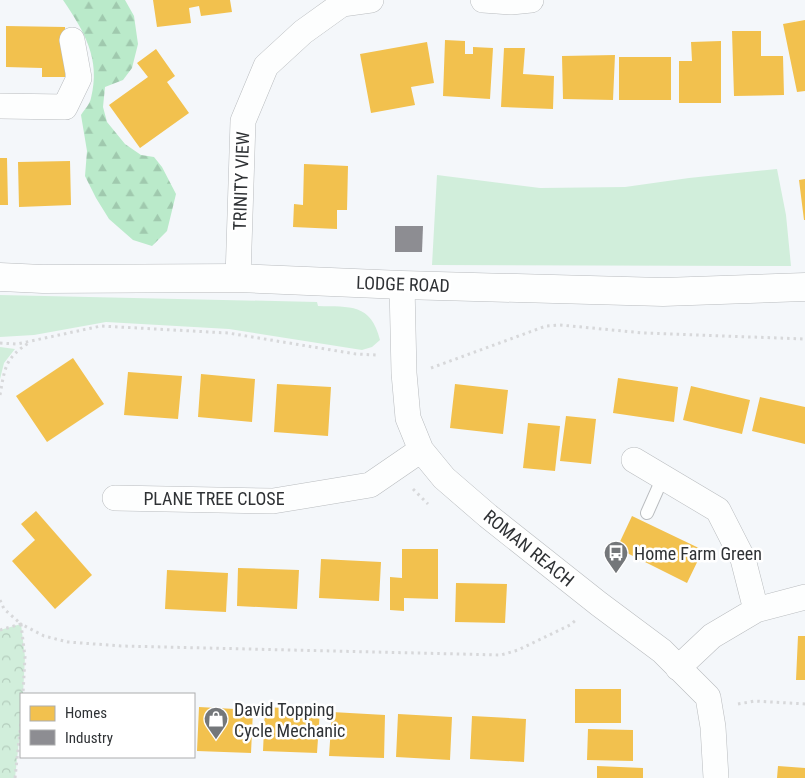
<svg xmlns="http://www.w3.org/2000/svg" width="805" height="778" font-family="'Roboto Condensed',sans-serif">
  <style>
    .grass { fill: #d1eedb }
    .forest { fill: url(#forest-firs) }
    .park { fill: url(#park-crowns) }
    .homes { fill: #f2c14e }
    .industry { fill: #8d8d92 }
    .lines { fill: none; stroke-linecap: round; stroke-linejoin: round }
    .service-casing { stroke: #b9bcbf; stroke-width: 14 }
    .minor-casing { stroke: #b9bcbf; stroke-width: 26 }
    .tertiary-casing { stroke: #b9bcbf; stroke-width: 29 }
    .path { stroke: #d7d8da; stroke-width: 3; stroke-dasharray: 2.5 4; stroke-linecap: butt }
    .service { stroke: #fdfefe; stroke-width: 12 }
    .minor { stroke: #fdfefe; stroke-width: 25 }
    .tertiary { stroke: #fdfefe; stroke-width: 28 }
    .labels { text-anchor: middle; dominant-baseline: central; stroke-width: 5; stroke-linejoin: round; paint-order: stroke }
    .street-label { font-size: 18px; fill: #2f3235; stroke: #fff }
    .poi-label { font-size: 18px; fill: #2f3235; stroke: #fff; text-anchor: start }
  </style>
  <defs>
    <pattern id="forest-firs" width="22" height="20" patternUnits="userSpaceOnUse" patternTransform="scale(1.25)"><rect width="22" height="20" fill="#baeaca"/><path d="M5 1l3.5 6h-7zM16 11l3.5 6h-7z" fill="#a0c9ae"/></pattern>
    <pattern id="park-crowns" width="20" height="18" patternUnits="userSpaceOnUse" patternTransform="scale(1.25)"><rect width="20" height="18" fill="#d1eedb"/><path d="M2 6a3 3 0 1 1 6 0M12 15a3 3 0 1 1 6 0" fill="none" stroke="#b4cdbd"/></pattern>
  </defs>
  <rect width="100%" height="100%" fill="#f4f7fa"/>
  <path class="grass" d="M777 169 786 215 791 266 432 265 437 175 540 188 625 187 689 178Z
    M0 295 317 302 318 306C350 307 371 303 380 340L372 347 362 350 229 329 106 322 34 335 0 337Z
    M0 347 15 349 4 363 0 379Z"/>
  <path class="forest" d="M63 0H125L134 16 138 44 132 68 123 80 105 87 103 107 107 122 125 144 141 155 154 157 162 167 176 194 167 231 152 246 133 240 109 219 96 198 85 176 87 151 81 115C84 110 90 104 91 98 101 59 84 31 63 0Z"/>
  <path class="park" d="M21 624 25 657 23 694H21V722L15 778H0V630Z"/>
  <path class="homes" d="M153 0H230L232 12 201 16 199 6 189 8 191 23 157 27Z
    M805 20V91L797 92 783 24Z
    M6 26 65 27V77H42V68L6 67Z
    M732 31H761V56H783L784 95 734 96Z
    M445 40 465 41V54H473V47L493 48 490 99 443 96Z
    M721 41V103H679V61H692L691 42Z
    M427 42 434 83 411 87 415 105 371 113 360 54Z
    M504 48H525L523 74 554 76 553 109 501 107Z
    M156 49 175 76 167 82 189 113 140 148 109 105 148 77 137 63Z
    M615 55 613 100 563 99 562 56Z
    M619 57H671V100H619Z
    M0 158H7L8 205H0Z
    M70 161 71 205 19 207 18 162Z
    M304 164 348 166 347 210H337V229L293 227 294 204 303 205Z
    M805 179V220H804L799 180Z
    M73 358 104 404 47 442 16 396Z
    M128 372 182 376 178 419 124 415Z
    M201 374 255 379 252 422 198 417Z
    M618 378 678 387 674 422 613 413Z
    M277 384 331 387 328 436 274 432Z
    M455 384 508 390 503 434 450 428Z
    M691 386 750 400 742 434 683 420Z
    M760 397 805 407V444L752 431Z
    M566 416 596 419 591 464 560 461Z
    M528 423 560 426 555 471 523 468Z
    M36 511 92 575 55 609 12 561 35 540 21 524Z
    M632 516 703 550 687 583 617 548Z
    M402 549H438V599L404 598V611L390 610V577L402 578Z
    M321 559 381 562 379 601 319 598Z
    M238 568 299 570 297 609 237 606Z
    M167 570 228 573 226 612 165 609Z
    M456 583 507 584 505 623 455 622Z
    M798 636H805V680H796Z
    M575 689H621V723H575Z
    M199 707 253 710 251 753 197 751Z
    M265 707 320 710 317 753 263 751Z
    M332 712 385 715 384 758 329 756Z
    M398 714 452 717 450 760 396 757Z
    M472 716 526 719 524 762 470 759Z
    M588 729 633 730V761L587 760Z
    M597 766 643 768V778H597Z
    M778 766 805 768V778H777Z"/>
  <path class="industry" d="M395 226H423L422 252H395Z"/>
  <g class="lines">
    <defs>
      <path id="service" d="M647 513 663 477"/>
      <path id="minor" d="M483 0 511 2 531 0
        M0 106 65 107 79 78 72 40
        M238 278 243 121 266 66 303 32 342 4 371 0
        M402 285 404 373 408 418 421 450 444 478 488 516 599 604 662 651 708 697 713 727 716 778
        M634 460 718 510 743 559 756 610
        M115 498 273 501 370 485 421 450
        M678 668 712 636 756 610 805 597"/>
      <path id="tertiary" d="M0 277 43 279 238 278 402 285 663 292 805 287"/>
    </defs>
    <use href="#service" class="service-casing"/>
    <use href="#minor" class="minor-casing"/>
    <use href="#tertiary" class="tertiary-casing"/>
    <path class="path" d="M0 343 17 344 101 326 228 333 356 354 376 355
      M431 368 546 326 560 325 644 333 805 339
      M0 395C5 367 5 358 30 342
      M413 489 428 504
      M0 600 4 609 21 624 25 657 23 694
      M0 630 21 624 44 636 68 642 121 646 501 655 518 650 570 625 576 620
      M738 704 755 701 805 704
      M15 778 21 722"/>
    <use href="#service" class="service"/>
    <use href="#minor" class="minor"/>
    <use href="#tertiary" class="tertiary"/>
  </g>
  <defs>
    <symbol id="bus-pin" viewBox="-11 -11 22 30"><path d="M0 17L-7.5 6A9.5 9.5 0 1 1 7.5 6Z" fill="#74777a" stroke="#fff"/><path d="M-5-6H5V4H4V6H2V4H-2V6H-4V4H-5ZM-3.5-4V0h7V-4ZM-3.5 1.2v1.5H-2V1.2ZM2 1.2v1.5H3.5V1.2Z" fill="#fff"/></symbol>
    <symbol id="shop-pin" viewBox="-11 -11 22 30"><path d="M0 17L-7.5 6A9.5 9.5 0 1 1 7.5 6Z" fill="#74777a" stroke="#fff"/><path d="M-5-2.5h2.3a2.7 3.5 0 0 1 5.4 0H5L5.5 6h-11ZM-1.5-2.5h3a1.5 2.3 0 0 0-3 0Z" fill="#fff"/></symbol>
  </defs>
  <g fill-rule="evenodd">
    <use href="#bus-pin" x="602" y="539" width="28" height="38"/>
    <use href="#shop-pin" x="202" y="705" width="28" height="38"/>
  </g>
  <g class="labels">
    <g class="street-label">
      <text transform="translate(241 181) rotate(-88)">TRINITY VIEW</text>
      <text transform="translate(403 284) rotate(2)">LODGE ROAD</text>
      <text x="214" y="498">PLANE TREE CLOSE</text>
      <text transform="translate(529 548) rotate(39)">ROMAN REACH</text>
    </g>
    <g class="poi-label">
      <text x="634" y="553">Home Farm Green</text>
      <text x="234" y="709">David Topping<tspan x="234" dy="21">Cycle Mechanic</tspan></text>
    </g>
  </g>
  <rect x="20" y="693" width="175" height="65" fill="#ffffff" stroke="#acadae"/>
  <rect x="30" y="706" width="25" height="15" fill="#f2c14e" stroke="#acadae"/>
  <text x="65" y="718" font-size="15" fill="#2f3235">Homes</text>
  <rect x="30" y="730" width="25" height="15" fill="#8d8d92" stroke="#acadae"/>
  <text x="65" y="743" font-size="15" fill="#2f3235">Industry</text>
</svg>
